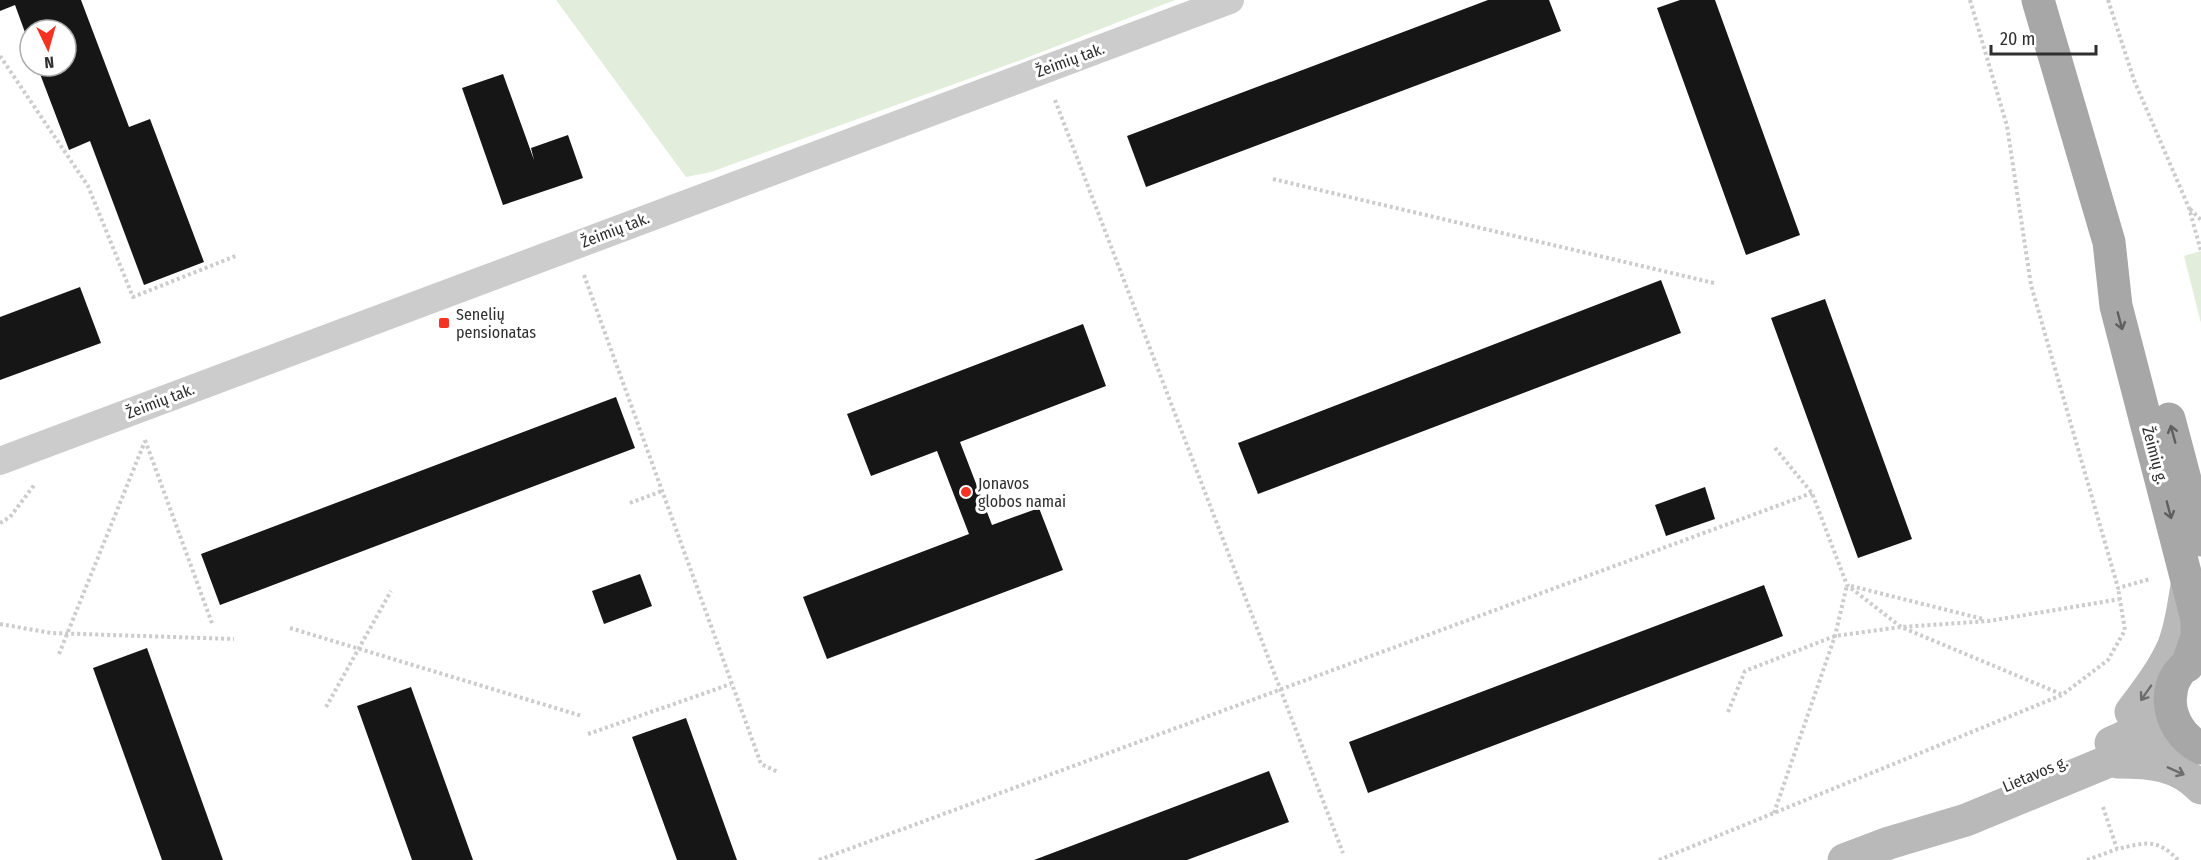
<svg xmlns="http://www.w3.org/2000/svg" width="2201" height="860" font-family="'Fira Sans Condensed',sans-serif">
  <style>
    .green { fill: #e2eddb }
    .building { fill: #161616 }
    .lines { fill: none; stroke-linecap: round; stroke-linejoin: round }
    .path { stroke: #ccc; stroke-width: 4; stroke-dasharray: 3 3; stroke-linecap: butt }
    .street { stroke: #ccc; stroke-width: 28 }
    .secondary { stroke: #b9b9b9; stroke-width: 33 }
    .primary { stroke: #a7a7a7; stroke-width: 33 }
    .oneway { stroke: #5f5f5f }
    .oneway2 { stroke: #6d6d6d }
    .poi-dot { fill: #f33323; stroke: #fff; stroke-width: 2 }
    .labels { text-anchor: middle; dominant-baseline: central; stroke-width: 6; stroke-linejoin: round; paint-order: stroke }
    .street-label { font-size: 16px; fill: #2f2f2f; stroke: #fff }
    .poi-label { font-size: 16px; fill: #2f2f2f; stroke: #fff; text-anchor: start }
  </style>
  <rect width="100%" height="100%" fill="#fff"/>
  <path class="green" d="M556 0H1175L1021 60 711 172 686 177Z
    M2201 251V323L2184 256Z"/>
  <path class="building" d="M0 0H81L129 127 150 119 204 262 144 285 90 141 69 150 37 66H66V30H30V46L15 5 0 11Z
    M1488 0H1549L1561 31 1146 187 1127 136Z
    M1680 0H1715L1800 235 1746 255 1657 8Z
    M503 74 534 160 531 148 568 135 583 178 503 205 462 88Z
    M1661 280 1681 333 1258 494 1238 443Z
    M80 287 101 343 0 380V317Z
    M1825 299 1912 539 1858 558 1771 318Z
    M1083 324 1106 386 960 442 992 525 1039 508 1063 570 827 659 803 597 969 534 937 451 871 476 847 414Z
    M616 397 635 448 220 605 201 554Z
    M1705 487 1715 519 1666 536 1655 505Z
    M640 574 652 606 604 624 592 591Z
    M1764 585 1783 636 1368 793 1349 742Z
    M147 648 223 860H162L93 668Z
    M411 687 473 860H412L357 706Z
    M686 718 737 860H677L632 737Z
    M1269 771 1289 822 1187 860H1034Z"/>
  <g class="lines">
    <path class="path" d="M1970 0 2007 126 2031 285 2118 588 2150 579
      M2108 0 2134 80 2189 208 2201 251
      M0 56 88 186 133 297 238 255
      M1055 100 1343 853
      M1273 179 1714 283
      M2190 209 2201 220
      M584 275 761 764 778 772
      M145 440 213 626
      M1775 448 1812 493 1847 585 1901 627 2061 694
      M630 503 662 491
      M0 523 10 517 35 484
      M1851 586 1983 619
      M0 624 51 633 234 639
      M290 628 582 716
      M59 654 145 441
      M326 707 391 591
      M1728 712 1745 671 1835 636 1901 627 1989 621 2121 599
      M588 734 731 684
      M2103 807 2117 849C2145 843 2156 837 2178 860
      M1774 813 1835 636 1847 585
      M819 860 1812 493
      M1659 860 2062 695 2108 660 2125 630 2118 588
      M2087 860 2117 849"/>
    <path class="street" d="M0 461 1230 0"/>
    <path class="secondary" d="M2131 712C2147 691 2164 669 2174 645 2182 624 2184 602 2188 580
      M2111 743C2140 731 2153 720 2171 694
      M2118 762C2150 762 2178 764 2201 788
      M1844 860 1889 843 1966 820 2131 752 2173 740 2191 743"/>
    <path class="primary" d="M2038 0 2109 242 2116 306 2197 619V637L2187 666
      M2169 419 2201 540
      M2201 657C2157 673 2163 729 2201 748"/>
  </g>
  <defs><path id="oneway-shaft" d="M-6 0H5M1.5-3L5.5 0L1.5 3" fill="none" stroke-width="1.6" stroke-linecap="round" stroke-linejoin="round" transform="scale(1.5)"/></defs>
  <g class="oneway">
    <use href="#oneway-shaft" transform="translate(2120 321) rotate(75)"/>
    <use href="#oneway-shaft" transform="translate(2173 434) rotate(-105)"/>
    <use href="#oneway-shaft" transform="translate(2169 510) rotate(75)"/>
  </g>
  <g class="oneway2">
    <use href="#oneway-shaft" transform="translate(2146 693) rotate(125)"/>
    <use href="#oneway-shaft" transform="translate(2176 771) rotate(24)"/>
  </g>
  <g class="poi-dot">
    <rect x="438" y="317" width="12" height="12" rx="3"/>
    <circle cx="966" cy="492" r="6"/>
  </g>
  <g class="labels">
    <g class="street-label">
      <text transform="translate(1070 60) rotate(-20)">Žeimių tak.</text>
      <text transform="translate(615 230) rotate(-21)">Žeimių tak.</text>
      <text transform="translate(160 401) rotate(-21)">Žeimių tak.</text>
      <text transform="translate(2155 455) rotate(75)">Žeimių g.</text>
      <text transform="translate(2035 774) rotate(-23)">Lietavos g.</text>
    </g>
    <g class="poi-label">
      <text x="456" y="314">Senelių<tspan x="456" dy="18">pensionatas</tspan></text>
      <text x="978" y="483">Jonavos<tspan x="978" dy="18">globos namai</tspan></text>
    </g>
  </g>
  <g transform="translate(48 48) rotate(175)"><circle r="28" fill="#ffffff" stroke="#acacac" stroke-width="1.5"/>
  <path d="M0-4.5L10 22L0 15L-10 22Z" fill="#f33323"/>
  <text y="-9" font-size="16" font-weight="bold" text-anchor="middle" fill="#2f2f2f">N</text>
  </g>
  <path d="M1991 45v9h105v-9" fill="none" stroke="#2f2f2f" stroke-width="3"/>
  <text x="2000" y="45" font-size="18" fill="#2f2f2f" stroke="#ffffff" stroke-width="4.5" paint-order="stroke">20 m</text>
</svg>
